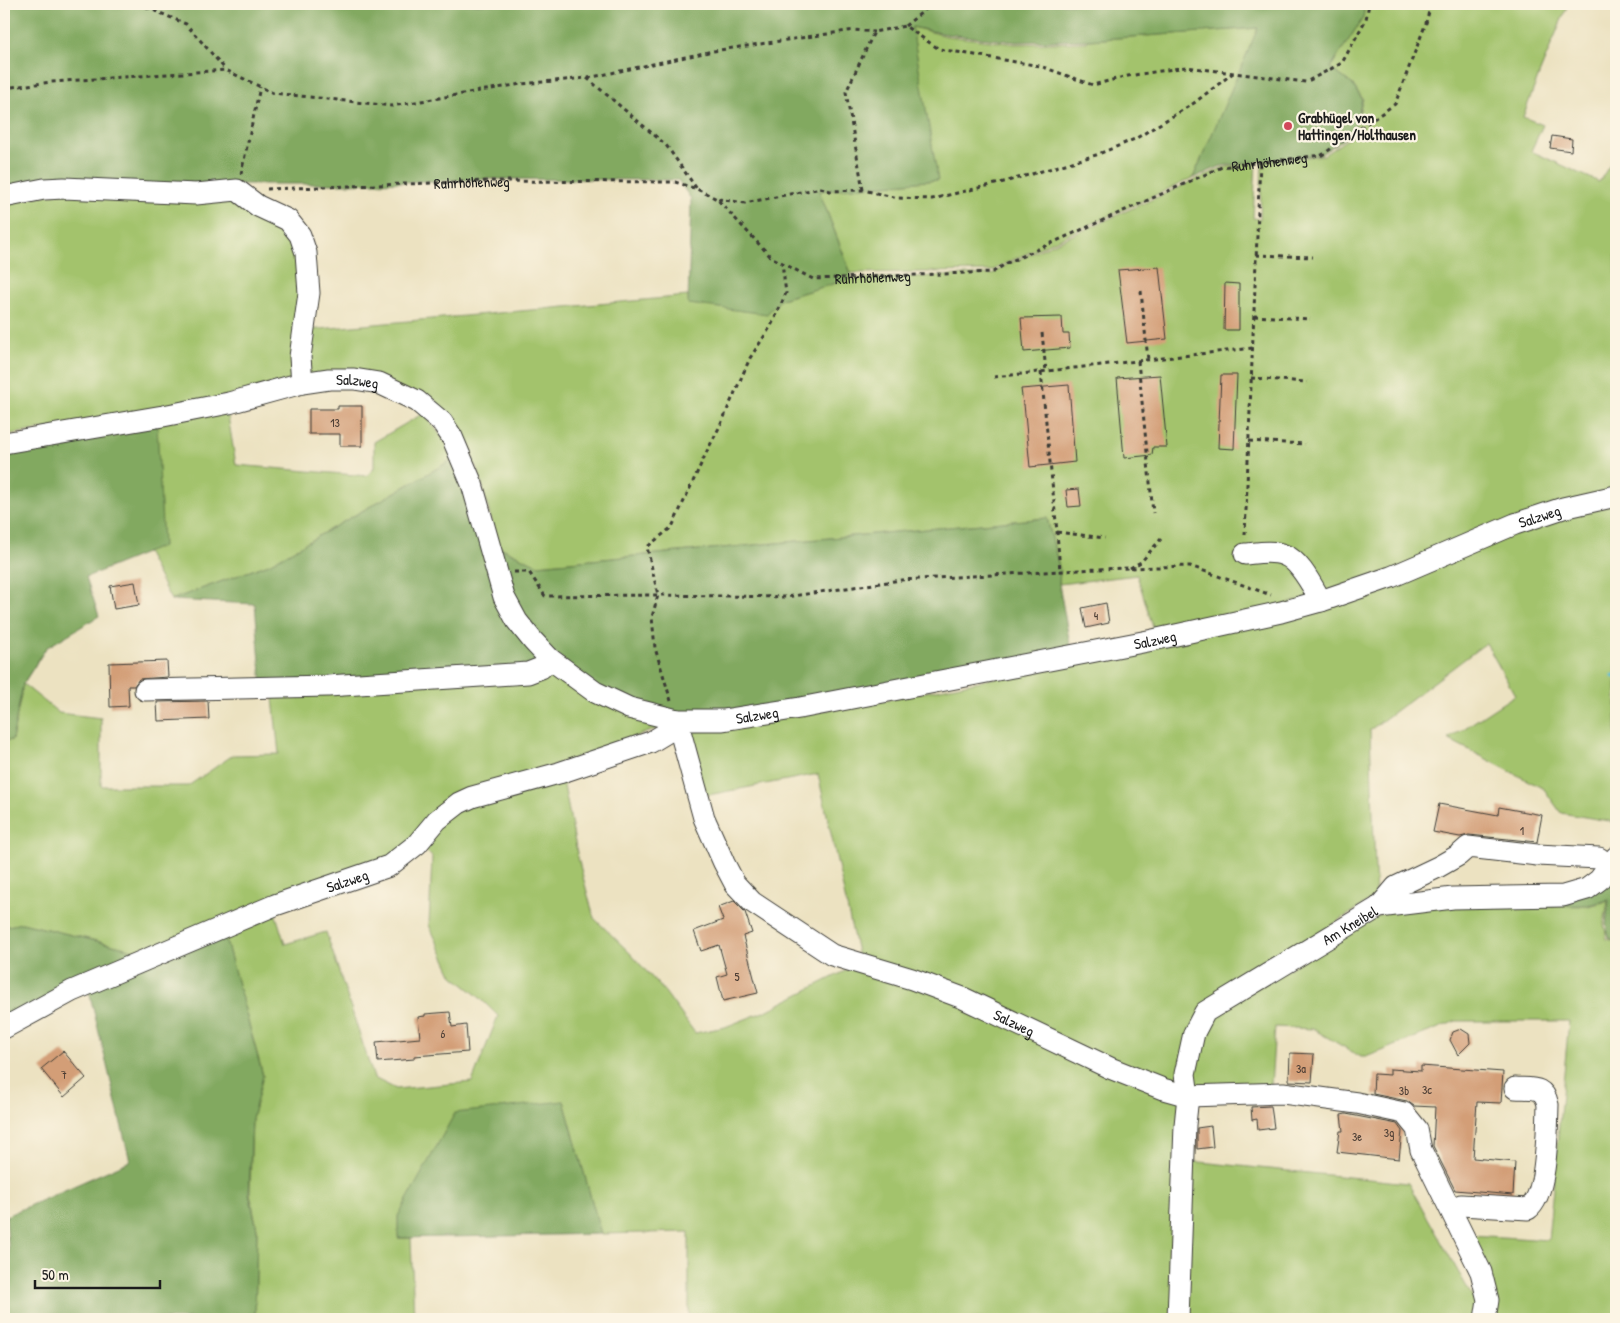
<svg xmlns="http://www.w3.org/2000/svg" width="1620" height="1323" font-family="'Patrick Hand',sans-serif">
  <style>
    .green { fill: #a3c36c; stroke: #607044 }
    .forest { fill: #82a960; stroke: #4f623e }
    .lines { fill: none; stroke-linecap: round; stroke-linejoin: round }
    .stream { stroke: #50b8ce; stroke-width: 5 }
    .building { fill: #d39e77 }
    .minor-casing { stroke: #3b3a35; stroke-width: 23 }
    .path { stroke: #3b3a35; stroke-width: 3; stroke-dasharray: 4 4; stroke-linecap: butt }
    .minor { stroke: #fff; stroke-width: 21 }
    .poi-dot { fill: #d1495b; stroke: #fcf5e5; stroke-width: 2 }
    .labels { text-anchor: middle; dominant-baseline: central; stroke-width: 4.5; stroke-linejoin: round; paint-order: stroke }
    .number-label { font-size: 12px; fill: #4a3c33 }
    .poi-label { font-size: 15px; font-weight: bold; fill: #1c1c1c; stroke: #fcf5e5; text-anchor: start }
    .street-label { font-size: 15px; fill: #1c1c1c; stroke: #fcf5e5 }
  </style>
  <rect width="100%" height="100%" fill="#fcf5e5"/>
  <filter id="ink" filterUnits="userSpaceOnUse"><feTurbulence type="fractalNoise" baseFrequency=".02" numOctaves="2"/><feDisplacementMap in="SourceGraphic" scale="10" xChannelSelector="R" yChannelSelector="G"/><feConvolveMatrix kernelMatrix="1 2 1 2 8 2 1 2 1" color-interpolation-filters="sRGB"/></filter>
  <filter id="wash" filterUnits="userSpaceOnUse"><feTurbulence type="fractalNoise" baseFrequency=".0096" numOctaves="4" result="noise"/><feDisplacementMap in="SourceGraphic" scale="20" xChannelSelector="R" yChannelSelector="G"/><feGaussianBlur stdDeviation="1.12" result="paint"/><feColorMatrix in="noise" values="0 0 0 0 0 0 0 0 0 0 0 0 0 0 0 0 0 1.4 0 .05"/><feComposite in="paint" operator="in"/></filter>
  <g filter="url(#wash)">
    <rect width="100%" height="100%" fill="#ece2c1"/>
    <path class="green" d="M1365 4H1568L1540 72 1523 117 1543 125 1531 151 1599 182 1616 155V491L1316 598 1155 634 1137 575 1059 584 1060 571 1047 518 537 565 498 546 478 470 458 434 435 407 304 374 308 330 688 296 689 304 765 308 782 299 849 279 992 274 1008 264 1222 168 1256 162 1253 218 1260 219 1262 162 1324 155 1353 135 1363 99 1352 84 1330 68 1363 18Z
      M912 27 947 36 1016 44 1087 42 1088 40 1259 28 1193 178 1006 263 992 271 851 273 819 191 937 180Z
      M67 192H228L285 223 303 259 294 379 164 412 4 435V202Z
      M227 410 236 465 367 476 374 468V442L424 413 457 457 269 564 171 600 146 552 157 424Z
      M1616 503V824L1609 821 1561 813 1544 789 1448 739 1515 695 1486 643 1370 730 1376 897 1200 1009 1174 1319H689V1232L601 1234 564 1101 398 1238H411L414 1319H255L257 1229 250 1193 252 1119 263 1075 223 930 274 909 285 944 326 932 374 1078 396 1089 472 1082 498 1016 479 997 453 976 429 925 432 857 420 845 449 813 562 775 578 858 594 918 630 953 665 992 695 1033 725 1027 766 1011 847 970 858 957 818 774 703 796 689 732 871 703 1153 646 1517 531Z
      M46 648 23 684 59 713 101 718V786H188L233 755 279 754 272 689 559 672 665 726 471 795 387 864 154 955 22 923 4 927V741L12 740 23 684Z
      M1608 901 1604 924 1607 939 1616 941V1319H1491L1471 1235 1548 1240 1569 1021H1456L1366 1057H1361L1313 1029 1275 1027 1271 1086 1201 1087 1196 1084 1193 1064 1212 1014 1385 912 1451 904 1588 906Z
      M1190 1161 1408 1183 1477 1305 1481 1319H1181Z
      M4 1265 10 1266 5 1319H4Z"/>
    <path class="forest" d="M4 4H1365L1363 18 1330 68 1352 84 1362 99 1354 132 1321 154 1221 166 1193 178 1258 28 1088 40 1016 42 946 34 912 27 938 180 819 191 851 274 850 279 781 299 767 314 688 304 691 199 678 180H676L489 179 349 184H245L4 192Z
      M157 424 163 546 86 577 99 616 46 648 23 684 12 740 4 741V447Z
      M457 457 483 540 538 565 1047 518 1060 571 1059 584 1071 650 704 721 598 688 553 652 529 671 262 685 255 604 171 600 269 564Z
      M1616 862V940L1609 938 1606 924 1609 900 1588 905 1535 906Z
      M22 923 154 955 223 930 263 1076 252 1119 249 1193 257 1229 255 1319H5L10 1266 6 1216 130 1161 87 983 4 1026V927Z
      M564 1101 601 1234 398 1238V1216L455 1113Z"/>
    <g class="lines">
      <path class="stream" d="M1614 676H1616"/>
    </g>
    <g id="blocks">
      <path class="building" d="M1552 136 1572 139 1571 151 1550 148Z
        M1159 267 1167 339 1127 343 1118 270Z
        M1225 283 1239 284V330H1224Z
        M1062 317 1063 334H1069L1070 348 1024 352 1021 318Z
        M1160 375 1167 447H1153L1152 455 1124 458 1117 378Z
        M1221 375H1237L1234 449 1218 448Z
        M1069 385 1075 462 1030 467 1024 404H1023L1021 389Z
        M338 406H362V446H340V434H309V409H338Z
        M1079 489 1081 506 1068 507 1066 490Z
        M135 582 139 605 114 609 110 586Z
        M1106 603 1109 623 1086 628 1082 608Z
        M167 661 168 677 139 679 134 686H128L129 706 110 707 109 663Z
        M208 701 209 719 158 721 157 702Z
        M1439 804 1498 815 1499 807 1542 815 1537 842 1469 835 1460 837 1433 832Z
        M734 901 745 912 752 933 743 936 758 993 723 1001 717 977 727 974 719 945 701 951 694 931 723 920 718 907Z
        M450 1012 452 1027 466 1025 468 1052 414 1056V1059L378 1062 376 1042 420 1038 418 1017 425 1016V1014Z
        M1461 1029 1469 1034 1470 1043 1458 1055 1450 1040 1453 1032Z
        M63 1051 86 1078 64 1097 41 1069Z
        M1290 1053 1314 1054 1312 1082 1289 1081Z
        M1421 1066 1503 1072 1501 1103 1477 1102 1473 1158 1515 1162 1513 1195 1455 1190 1433 1146 1435 1107 1414 1106 1407 1101 1373 1094 1374 1074 1390 1075V1069L1421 1071Z
        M1271 1106 1274 1128 1258 1130 1257 1119 1252 1120 1251 1107Z
        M1346 1114 1397 1124 1402 1131 1399 1159 1337 1152 1340 1131H1343L1341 1115Z
        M1211 1126 1213 1147 1197 1149V1128Z"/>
    </g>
  </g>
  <g filter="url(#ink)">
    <use href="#blocks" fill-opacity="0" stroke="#3b3a35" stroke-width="1"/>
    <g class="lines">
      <defs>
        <g id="minor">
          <path d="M4 197 44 189 64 188 196 194 237 190 258 206 288 220 300 235 306 253 309 293 300 357 302 383"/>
          <path id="s2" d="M4 443 163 416 229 403 302 383 329 379H354L379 383 417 401 442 422 452 437 472 484 504 597 517 621 533 641 550 659 595 692 629 708 677 720H723L800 708 1153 640 1281 612 1321 601 1391 577 1515 524 1563 508 1616 496"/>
          <path d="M1245 554C1257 553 1273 550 1284 555 1300 560 1313 588 1321 601"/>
          <path d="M145 690 328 686 528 673 541 668 550 659"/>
          <path id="s3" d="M677 720 704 818 724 863 735 884 752 902 832 955 912 979 963 998 1110 1068 1163 1089 1188 1096 1283 1093 1357 1103 1404 1113 1417 1129 1421 1150 1481 1272 1488 1300 1485 1319"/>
          <path d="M1379 907 1396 887 1438 867 1459 855 1468 847 1537 855 1599 858 1610 866"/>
          <path id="s4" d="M4 1028 72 991 275 905 389 866 417 844 437 820 459 803 472 797 559 773 651 742 666 733 677 720"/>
          <path d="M1452 1210 1461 1205 1528 1209C1548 1195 1547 1129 1548 1105 1544 1085 1532 1089 1515 1088"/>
          <path id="s5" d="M1178 1319 1185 1125 1188 1096 1185 1074 1194 1033 1205 1012 1379 907 1453 898 1563 896 1587 889 1599 880 1616 857"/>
        </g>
      </defs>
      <use href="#minor" class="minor-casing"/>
      <g class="path">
        <path d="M139 4 186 24 226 70"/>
        <path d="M905 26 932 4"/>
        <path d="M588 78 713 51 854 30 874 32"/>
        <path d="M4 88 51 82 226 70 273 93 392 106 521 84 587 78 666 145 697 189"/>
        <path d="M241 174 260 87"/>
        <path id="s1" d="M267 189 488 181 675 182 697 189 717 199 771 257 813 279 993 272 1007 263 1222 167 1322 155 1395 104 1426 23 1431 4"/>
        <path d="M863 190 846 92 874 32 905 26 939 49 1040 66 1093 85 1128 76 1186 67 1306 82 1342 63 1366 19 1369 4"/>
        <path d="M718 199 745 203 821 188 830 191 863 190 898 198 932 199 1008 181 1096 155 1135 139 1194 103 1233 73"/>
        <path d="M1256 255 1313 257"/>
        <path d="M1141 291 1148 360"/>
        <path d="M1254 316 1310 319"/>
        <path d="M1042 333 1046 371"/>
        <path d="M1138 361 1153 513"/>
        <path d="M1041 372 1057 532 1060 571"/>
        <path d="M994 377 1253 348"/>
        <path d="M1251 378 1307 382"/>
        <path d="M1249 441 1305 444"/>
        <path d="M1057 532 1105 538"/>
        <path d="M1245 535 1260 161"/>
        <path d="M1130 568 1141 562 1161 539"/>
        <path d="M514 572H529L545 596 658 595 786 597 901 580 1098 569 1190 566 1271 595"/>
        <path d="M671 701 655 648 652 617 658 595 647 547 672 527 708 449 721 424 750 358 771 326 779 309 786 293 782 263"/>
      </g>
      <use href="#minor" class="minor"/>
    </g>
  </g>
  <circle class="poi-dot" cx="1288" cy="126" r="5"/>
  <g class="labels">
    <g class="number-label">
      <text x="335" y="422">13</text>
      <text x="1096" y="615">4</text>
      <text x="1522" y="830">1</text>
      <text x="737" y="976">5</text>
      <text x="443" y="1033">6</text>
      <text x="1301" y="1068">3a</text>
      <text x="64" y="1074">7</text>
      <text x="1427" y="1089">3c</text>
      <text x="1404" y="1090">3b</text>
      <text x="1389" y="1132">3g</text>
      <text x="1357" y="1136">3e</text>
    </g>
    <g class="poi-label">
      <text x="1298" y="117">Grabhügel von<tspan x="1298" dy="17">Hattingen/Holthausen</tspan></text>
    </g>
    <g class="street-label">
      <text stroke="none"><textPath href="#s1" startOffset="1060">Ruhrhöhenweg</textPath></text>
      <text stroke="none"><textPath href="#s1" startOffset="205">Ruhrhöhenweg</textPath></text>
      <text stroke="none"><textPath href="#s1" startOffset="640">Ruhrhöhenweg</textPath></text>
      <text stroke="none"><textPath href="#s2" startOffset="360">Salzweg</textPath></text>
      <text stroke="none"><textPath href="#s2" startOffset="1754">Salzweg</textPath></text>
      <text stroke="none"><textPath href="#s2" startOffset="1349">Salzweg</textPath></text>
      <text stroke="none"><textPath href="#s2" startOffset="944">Salzweg</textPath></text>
      <text stroke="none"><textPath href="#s4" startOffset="374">Salzweg</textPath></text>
      <text stroke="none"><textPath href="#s5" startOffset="480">Am Kneibel</textPath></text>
      <text stroke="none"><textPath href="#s3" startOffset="490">Salzweg</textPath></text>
    </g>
  </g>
  <rect width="1620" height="1323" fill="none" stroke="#fcf5e5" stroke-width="20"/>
  <path d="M35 1280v8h125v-8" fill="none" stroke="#1c1c1c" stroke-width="2.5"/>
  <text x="42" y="1280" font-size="15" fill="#1c1c1c" stroke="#fcf5e5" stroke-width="4" paint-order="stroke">50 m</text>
</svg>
